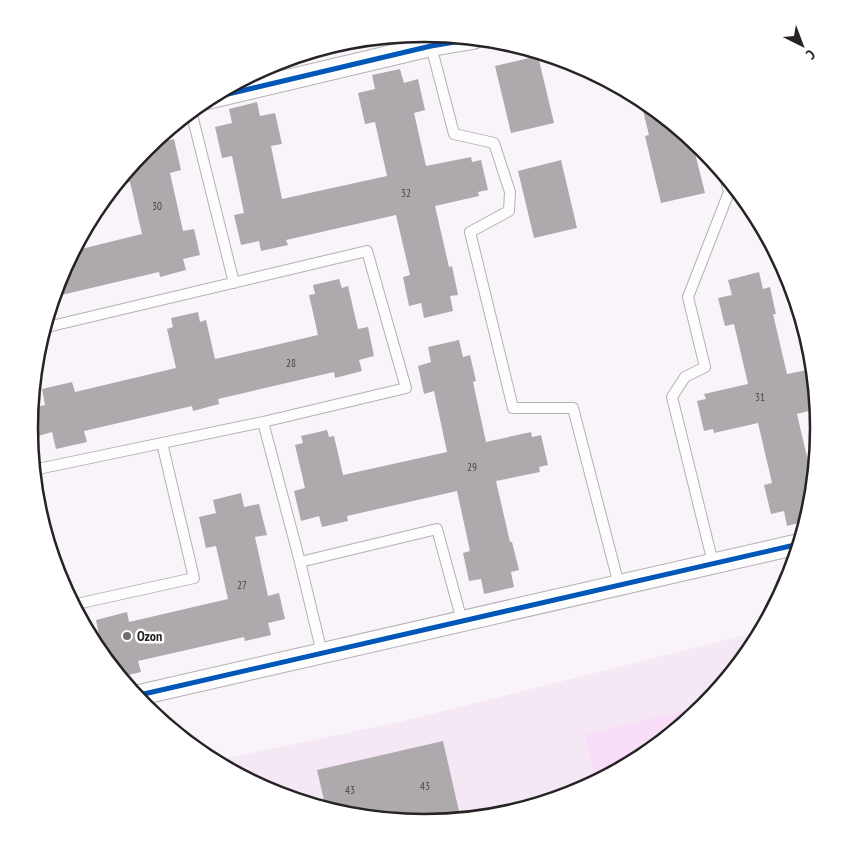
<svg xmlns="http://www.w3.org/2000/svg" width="847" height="857" font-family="'PT Sans Narrow',sans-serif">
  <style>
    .built { fill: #f4e8f4 }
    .green { fill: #faddf8 }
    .building { fill: #ada9ad }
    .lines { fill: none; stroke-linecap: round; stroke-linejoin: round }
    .lane-casing { stroke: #b4b0b4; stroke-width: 12 }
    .street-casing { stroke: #b4b0b4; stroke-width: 22 }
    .lane { stroke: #fefdfe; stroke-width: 10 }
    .street { stroke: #fefdfe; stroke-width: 20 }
    .cycleway-casing { stroke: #fff; stroke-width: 8 }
    .cycleway { stroke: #0057b8; stroke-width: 5 }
    .poi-dot { fill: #706c6f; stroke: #fff; stroke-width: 2 }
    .labels { text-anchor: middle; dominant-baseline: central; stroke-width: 5; stroke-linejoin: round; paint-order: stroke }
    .number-label { font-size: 11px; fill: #484447 }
    .poi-label { font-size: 14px; font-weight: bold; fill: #262225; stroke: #fff; text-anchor: start }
    .rim { fill: none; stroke: #262225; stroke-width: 2.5 }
  </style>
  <rect width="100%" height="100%" fill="#f9f4f9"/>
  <path class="built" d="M761 631 752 648 702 708 643 757 574 793 500 816 423 823 346 816 272 793 213 761 400 722Z"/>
  <path class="green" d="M704 706 643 757 596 782 585 734Z"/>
  <path class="building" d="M538 56 554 123 511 133 495 66Z
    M400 69 404 83 418 79 425 110 414 113 426 166 471 157 472 162 481 160 488 190 478 192 479 196 435 206 449 267 452 266 458 295 450 296 453 311 424 318 421 303 409 306 403 277 410 275 396 215 286 240 288 245 261 251 259 241 241 245 234 215 244 213 232 156 222 158 215 127 232 123 229 109 257 102 260 116 275 113 282 144 271 146 282 199 387 176 375 122 365 124 358 93 375 89 372 75Z
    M640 99 692 141 705 193 661 203 645 136 649 135Z
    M158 138 159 143 174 139 181 170 170 173 183 231 194 229 200 255 183 259 186 270 160 277 159 272 53 297 59 277 73 251 142 234 130 182 115 185 145 149Z
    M561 160 577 228 534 238 518 171Z
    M759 272 763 289 770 287 776 314H773L787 374 812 369 816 409 797 414 811 474 814 473 811 506 806 521 787 526 784 511 771 514 764 485 772 483 758 423 714 433 713 429 704 431 697 401 706 399 704 394 748 384 734 324 725 326 718 298 732 295 728 280Z
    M339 279 342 288 348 286 358 329 368 327 374 356 359 360 362 371 335 378 334 372 218 399 219 404 193 411 192 406 84 431 87 442 56 449 52 432 38 436 31 408 45 405 42 389 72 382 75 392 176 368 167 329 173 327 171 318 198 312 200 322 206 320 215 359 318 335 309 295 315 294 313 285Z
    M459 340 463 357 470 355 476 381 473 382 486 442 531 432 532 437 541 435 548 465 539 467 540 472 496 481 510 542H512L519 570 511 572 514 587 484 594 481 579 469 581 463 553 470 551 457 491 347 516 348 521 322 527 319 516 301 521 294 491 305 488 295 445 303 443 301 436 327 430 329 437 334 436 343 475 447 452 434 391 424 394 418 366 431 362 428 347Z
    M241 493 244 507 259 504 267 535 255 537 268 596 279 593 285 619 268 623 271 635 245 641 244 637 138 661 141 672 120 677 95 648 90 637 99 635 96 620 127 612 129 622 228 599 216 546 206 548 199 517 216 513 213 500Z
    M443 741 461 820 423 823 346 816 326 809 317 770Z"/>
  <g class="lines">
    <defs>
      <path id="lane" d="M431 46 454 134 494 143 510 192 509 211 470 232 513 408H573L619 585
        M191 111 234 283
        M725 176 729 192 736 190
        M43 328 367 251 406 388 263 422
        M33 470 263 422 300 562 437 529 462 621
        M36 505 37 506
        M300 562 322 653
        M713 563 672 397 685 377 705 367 688 297 729 192
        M72 605 194 578 162 443"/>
      <path id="street" d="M207 99 431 46 473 39
        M135 696 799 544"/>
    </defs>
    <use href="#lane" class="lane-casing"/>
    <use href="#street" class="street-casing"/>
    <use href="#lane" class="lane"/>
    <use href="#street" class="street"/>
    <defs>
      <path id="cycleway" d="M207 99 431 46 473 39
        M135 696 799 544"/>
    </defs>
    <use href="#cycleway" class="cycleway-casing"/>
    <use href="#cycleway" class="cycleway"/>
  </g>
  <circle class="poi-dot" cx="127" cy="636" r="5"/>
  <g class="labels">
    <g class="number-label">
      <text x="406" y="193">32</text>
      <text x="157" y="206">30</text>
      <text x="291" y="363">28</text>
      <text x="760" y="397">31</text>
      <text x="472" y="467">29</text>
      <text x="242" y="585">27</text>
      <text x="425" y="786">43</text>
      <text x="350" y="790">43</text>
    </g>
    <g class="poi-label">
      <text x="137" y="636">Ozon</text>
    </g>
  </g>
  <path d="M0 0H847V857H0ZM38 428a386 386 0 1 1 772 0a386 386 0 1 1-772 0Z" fill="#fff" fill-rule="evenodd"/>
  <path class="rim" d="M38 428a386 386 0 1 1 772 0a386 386 0 1 1-772 0Z"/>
  <g transform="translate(802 45) rotate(138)" stroke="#ffffff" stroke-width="4" paint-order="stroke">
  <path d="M0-4L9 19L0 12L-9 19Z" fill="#262225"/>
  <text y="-8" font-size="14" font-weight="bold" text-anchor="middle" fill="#262225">С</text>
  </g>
</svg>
